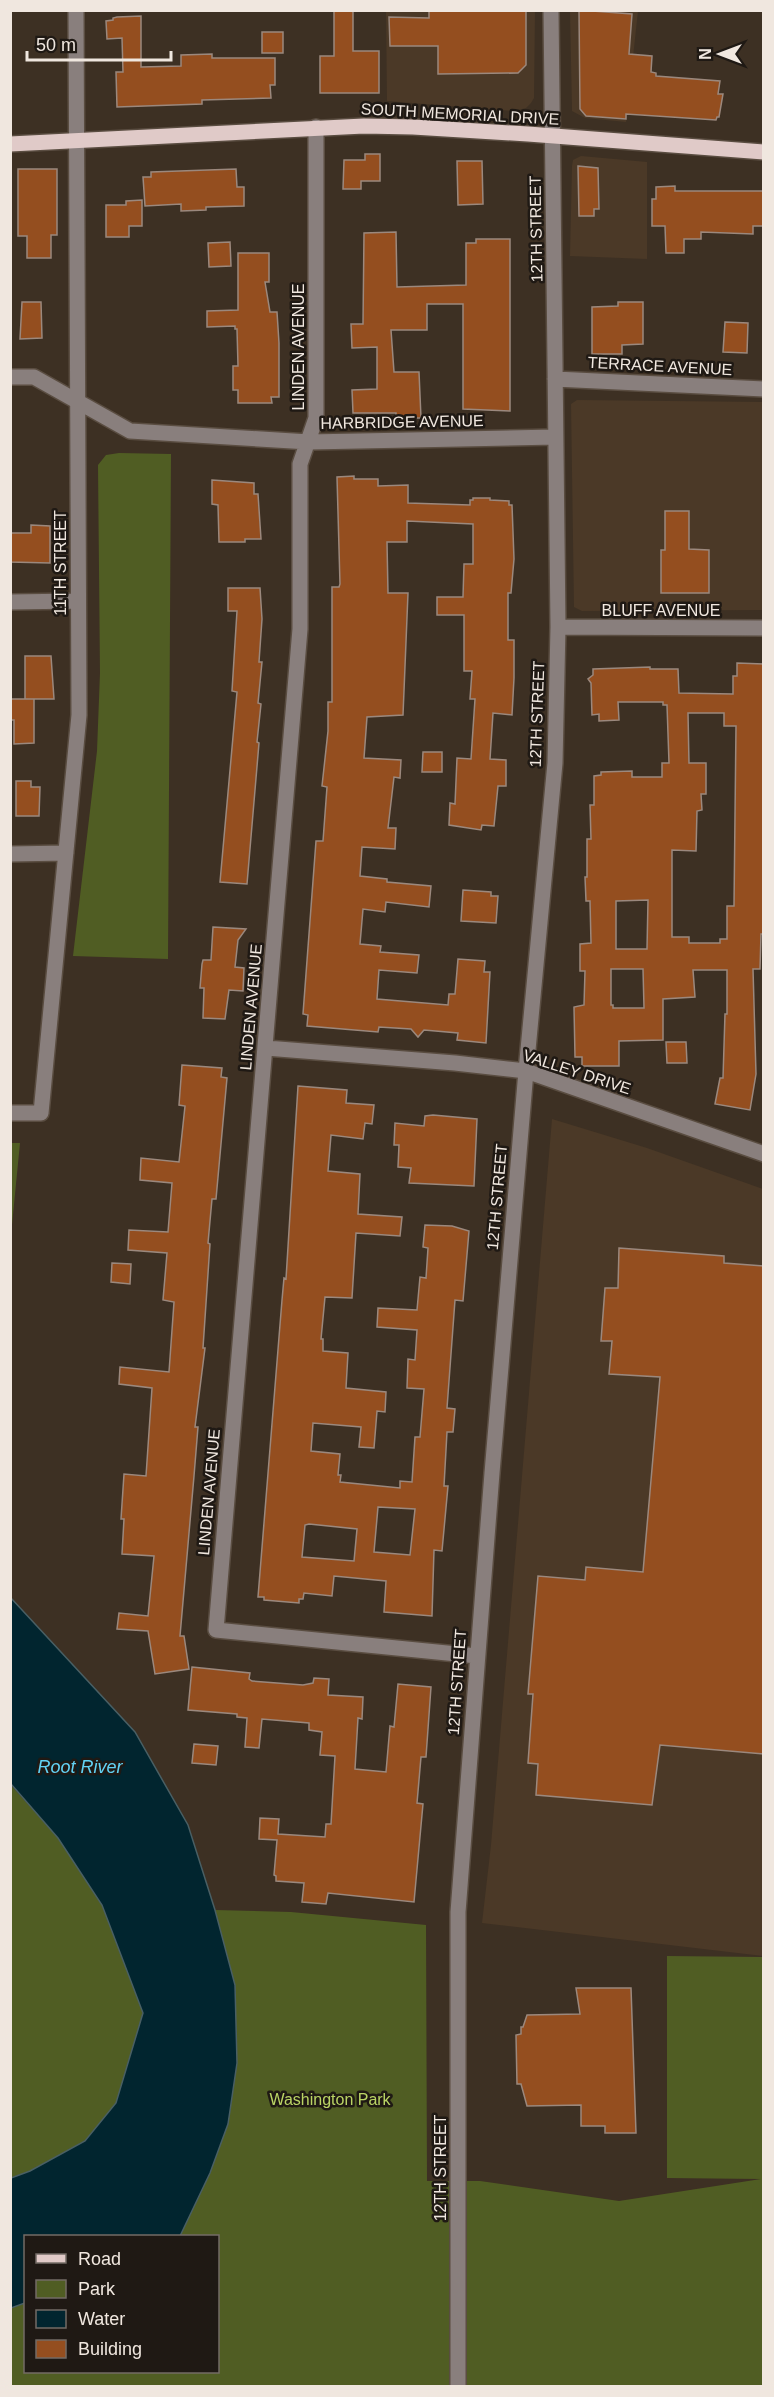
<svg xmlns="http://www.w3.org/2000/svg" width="774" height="2397" font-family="Arial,sans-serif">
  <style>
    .built { fill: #4b3927 }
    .green { fill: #505d23 }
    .water { fill: #01252f; stroke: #495f64; stroke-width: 1.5 }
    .building { fill: #944e1f; stroke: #9b887d; stroke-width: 1.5; fill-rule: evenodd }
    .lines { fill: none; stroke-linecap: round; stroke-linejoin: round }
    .minor-casing { stroke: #5a4d41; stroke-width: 18 }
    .major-casing { stroke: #5a4d41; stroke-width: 18 }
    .minor { stroke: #897f7d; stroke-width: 15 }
    .major { stroke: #e0cac8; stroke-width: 15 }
    .labels { text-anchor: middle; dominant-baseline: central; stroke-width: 5; stroke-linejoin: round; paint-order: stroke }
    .street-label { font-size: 16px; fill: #f0e7df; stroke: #1f1914 }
    .park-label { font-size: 16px; fill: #bad465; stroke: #1f1914 }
    .water-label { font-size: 18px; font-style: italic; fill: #62d2f4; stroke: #1f1914 }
  </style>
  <rect width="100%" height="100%" fill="#3d3023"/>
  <path class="built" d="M386 11H535L534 98 531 103 526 108 514 111 387 101Z
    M570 11H638L626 122 585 118 572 111Z
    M581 156 647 162V259L570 256 572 166 573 160Z
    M577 400 763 402V610L582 611 574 607 571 404Z
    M552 1119 647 1148 763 1189V1956L482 1923 491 1845Z"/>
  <path class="green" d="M119 453 171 454 168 959 73 956 97 751 100 673 98 465 106 455Z
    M11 1143H20L11 1235 10 1143Z
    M10 1784 58 1838 102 1905 143 2013 116 2103 85 2141 30 2171 11 2178Z
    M215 1910 291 1912 426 1925 427 2181H480L619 2201 761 2179 667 2178V1956L763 1957V2386H11V2308L25 2303 26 2372H218V2236H180L210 2173 235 1985Z"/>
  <path class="water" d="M10 1597 135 1732 188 1825 215 1910 235 1985 237 2063 228 2124 210 2173 180 2236H26L25 2303 11 2308V2178L30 2171 85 2141 116 2103 143 2013 102 1905 58 1838 11 1784Z"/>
  <path class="building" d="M334 10H353V51H379V93H320V56H334Z
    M429 10H526V65L518 73 438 74V46H390L389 17 429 18Z
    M579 10 632 14 629 54 652 56 651 72 656 73V76L720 81 718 94H723L719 117H717L716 120 626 114V119L586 116 580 109Z
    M141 16V67L181 66V55L212 54V58H275V85H270L271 98 202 100V104L117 107 116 72H123L122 38 107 39 106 21 113 20V18L117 17Z
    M262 32H283V53H262Z
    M365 154H380V181H361V189H343L344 160H365Z
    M457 161H482L483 204 458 205Z
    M578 166 598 168 599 209H594V216H579Z
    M18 169H57V235H51V258H27V236H18Z
    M236 169 237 187H244V206L206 207V210L181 211V204L145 206 143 177H151V172Z
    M675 186V191H764V226H753V234L701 232V239H684V253H666L665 226H652V199H656V187Z
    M142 200V226H129V237H106V205H126V201Z
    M396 232 397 287 466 285V243H476V239H510V411L463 409V304H427V330H391L394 372H419L421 418H396V413H353L352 390 377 389V347L352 348 351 324H363L364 233Z
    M230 242 231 266 209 267 208 243Z
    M238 253H269V282H265L270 312H277L279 343V397H271L272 403H238V390H233V366H238L237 329H235V326L207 327V311L238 310Z
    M22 302H41L42 338 20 339Z
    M618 302H643V344L622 345V354H592V307L618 306Z
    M725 322 748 323 747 353 723 352Z
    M354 476V479H378V486L408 485V503L470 505V500H473V498H490V500L509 501V505H512L514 559 511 593H508V640H514V678L512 715 493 713 490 759 506 760V786H498L494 826 482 825 481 830 449 825 450 803 455 804 457 758 471 759 475 699H470L472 671H464V615H437V597H463L464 564H473V524L407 521V542H387L388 593H408L403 715 367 717 364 758 401 760 400 778 394 777 388 828H396L395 849 362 847 360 876 387 879V882L431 886 429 907 386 902 385 912 363 909 360 944 381 946 380 952 419 955 417 973 379 970 377 999 448 1005 449 994H455L458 959 485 961 484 972H490L486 1043 457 1040 458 1033 424 1030 418 1037 411 1029 379 1027 378 1032 307 1026 308 1015 303 1014 316 841H323L327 787 322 786 328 731V702H332V587H339L340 584 337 477Z
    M212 480 254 483V494H258L261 539H245V542H219L218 505 212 504Z
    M665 511H689V549L709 550V593H661V550H665Z
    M31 525 50 526V563L10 562V533H31Z
    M228 588H260L262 619 259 662H262L258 703 261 704 257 742 259 743 247 884 220 882 237 692 232 691 237 611H228Z
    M25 656H51L54 699H25Z
    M737 663 764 664 763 934H761L760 969H753L756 1074 750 1110 715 1104 720 1078H723L725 1014H727V970H693L695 997 663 999V1040L619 1041V1066H582V1057H575L574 1007 584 1005 585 971H580V944L591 943 590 901H586L585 877H587V839H591L590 805H594V776L601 775V772L632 771V777H662V763H669L667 705H663V702H618L619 720 599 721V714L592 715 591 683 588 679 593 675V669L650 667V669H678L679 693 733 694V676H737ZM688 713H724V726H736L734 906H727V939H720V943H689V937H672V850L696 851 697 811 702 810 701 794H706V763H689ZM648 900 647 949H616V901ZM611 969H643L644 1008H613V1005H611Z
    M10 699H34V743L14 744V720H10Z
    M423 752H442V772H422Z
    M16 781H31V787H40L39 816H16Z
    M463 890 491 892V896H498L496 923 461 921Z
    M213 927 246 929 238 940 235 967 244 968 243 991 229 990 225 1019 203 1018 204 988H200L202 964 203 960H211Z
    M666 1042H686L687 1063H667Z
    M182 1065 222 1068 221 1077 227 1078 216 1199H212L208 1243 210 1244 203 1348H205L195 1427H198L194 1476 180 1636H184L189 1669 155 1674 148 1631 117 1629 119 1613 148 1616 154 1556 122 1554 124 1519H121L124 1474 146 1476 152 1388 119 1384 120 1367 169 1372 174 1302 163 1300 167 1253 128 1250 129 1230 168 1232 172 1183 140 1180 141 1158 179 1162 185 1106 179 1105Z
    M298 1086 347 1090 346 1103 374 1105 372 1124 365 1123 363 1139 331 1135 328 1171 360 1174 358 1214 402 1217 400 1236 356 1233 352 1298 325 1297 321 1339H323V1351L348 1353 346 1388 386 1392 385 1412 377 1411 374 1448 359 1447 361 1427 313 1423 311 1451 340 1454 338 1475H341L340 1482 400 1488V1481L412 1482 415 1437H420L424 1389 407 1388 408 1359 415 1360 417 1330 377 1327 378 1308 417 1310 420 1277 426 1278 428 1248 423 1247 425 1225 452 1226 469 1231 463 1301 455 1300 447 1408 455 1409 453 1432H447L444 1486H448L442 1551 434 1550 432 1616 384 1612 386 1581 334 1576 332 1596 304 1593 303 1599H299V1603L264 1600V1597H258L282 1300 284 1278 286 1279ZM378 1507 415 1509 410 1555 374 1552ZM309 1524 357 1529 354 1561 302 1557 305 1525Z
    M433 1115 477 1119 474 1186 409 1183 411 1168 398 1167 399 1145H394L395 1123 424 1126 425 1116Z
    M619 1248 724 1256V1263L764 1266V1754L660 1745 652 1805 536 1795 538 1764 528 1763 533 1694H528L538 1576 585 1580 586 1567 643 1572 660 1377 609 1374 612 1341H601L605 1288H618Z
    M112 1263 131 1264 130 1284 111 1282Z
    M192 1667 250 1673 249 1679 252 1681 303 1685 313 1683 314 1678 329 1679 328 1695 363 1697 362 1719 358 1718 355 1769 386 1772 390 1726 394 1727 398 1684 431 1687 426 1757H421L417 1803 423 1804 414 1902 328 1893 326 1904 302 1902 304 1883 276 1881V1876L274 1875 277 1840 259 1839 260 1818 279 1819 278 1834 325 1837 326 1824H331L335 1756 320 1755 322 1732 309 1730V1723L262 1719 259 1748 245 1747 247 1718 237 1717V1714L188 1710Z
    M194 1744 218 1746 216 1765 192 1763Z
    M576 1988H631L636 2133H605V2126H581V2105L527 2106 521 2084H517L516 2035 521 2034V2027H523L527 2015 580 2014Z"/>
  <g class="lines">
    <defs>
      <path id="minor" d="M316 127V418L300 464V629L216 1630 477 1656
        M10 377H34L130 431 309 442 555 437
        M555 379 764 389
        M10 602 78 601
        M558 627 764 628
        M10 854 66 853
        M266 1048 455 1063 526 1071 764 1154
        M10 1113H41L79 715 76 10
        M458 2386V1912L492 1473 526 1071 555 763 558 627 551 10"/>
      <path id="major" d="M10 144 364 126 413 127 528 134 764 152"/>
    </defs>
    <use href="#minor" class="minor-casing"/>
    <use href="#major" class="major-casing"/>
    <use href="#minor" class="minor"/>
    <use href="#major" class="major"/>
  </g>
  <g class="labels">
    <g class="street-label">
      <text transform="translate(460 114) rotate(3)">SOUTH MEMORIAL DRIVE</text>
      <text transform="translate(536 229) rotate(-91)">12TH STREET</text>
      <text transform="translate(298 347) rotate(-90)">LINDEN AVENUE</text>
      <text transform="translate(660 366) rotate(3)">TERRACE AVENUE</text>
      <text transform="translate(402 422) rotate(-1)">HARBRIDGE AVENUE</text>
      <text transform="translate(60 563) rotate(-90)">11TH STREET</text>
      <text x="661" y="610">BLUFF AVENUE</text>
      <text transform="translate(537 714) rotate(-88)">12TH STREET</text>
      <text transform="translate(251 1007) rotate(-85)">LINDEN AVENUE</text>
      <text transform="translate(577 1072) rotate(18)">VALLEY DRIVE</text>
      <text transform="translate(497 1197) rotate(-85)">12TH STREET</text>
      <text transform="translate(209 1492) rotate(-85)">LINDEN AVENUE</text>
      <text transform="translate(457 1682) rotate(-86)">12TH STREET</text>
      <text transform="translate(440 2168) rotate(-90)">12TH STREET</text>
    </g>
    <g class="park-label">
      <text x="330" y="2099">Washington Park</text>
    </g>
    <g class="water-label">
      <text x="80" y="1767">Root River</text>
    </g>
  </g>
  <rect width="774" height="2397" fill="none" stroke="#f0e7df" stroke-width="24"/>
  <rect x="24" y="2235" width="195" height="138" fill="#1f1914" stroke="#736b65" stroke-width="1.5"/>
  <rect x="36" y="2254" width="30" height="9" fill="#e0cac8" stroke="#736b65" stroke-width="1.5"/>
  <text x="78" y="2265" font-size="18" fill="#f0e7df">Road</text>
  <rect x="36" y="2280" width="30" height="18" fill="#505d23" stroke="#736b65" stroke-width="1.5"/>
  <text x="78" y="2295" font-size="18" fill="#f0e7df">Park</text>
  <rect x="36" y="2310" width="30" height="18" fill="#01252f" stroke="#736b65" stroke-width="1.5"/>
  <text x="78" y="2325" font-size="18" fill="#f0e7df">Water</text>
  <rect x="36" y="2340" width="30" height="18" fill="#944e1f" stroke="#736b65" stroke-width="1.5"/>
  <text x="78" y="2355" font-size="18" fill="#f0e7df">Building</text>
  <g transform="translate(720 54) rotate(270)" stroke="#1f1914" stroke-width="4.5" paint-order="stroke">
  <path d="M0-4.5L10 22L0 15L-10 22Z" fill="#f0e7df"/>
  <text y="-9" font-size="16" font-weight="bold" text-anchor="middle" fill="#f0e7df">N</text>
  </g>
  <path d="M27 51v9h144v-9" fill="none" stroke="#f0e7df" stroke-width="3"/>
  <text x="36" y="51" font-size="18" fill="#f0e7df" stroke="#1f1914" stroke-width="4.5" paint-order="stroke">50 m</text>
</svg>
